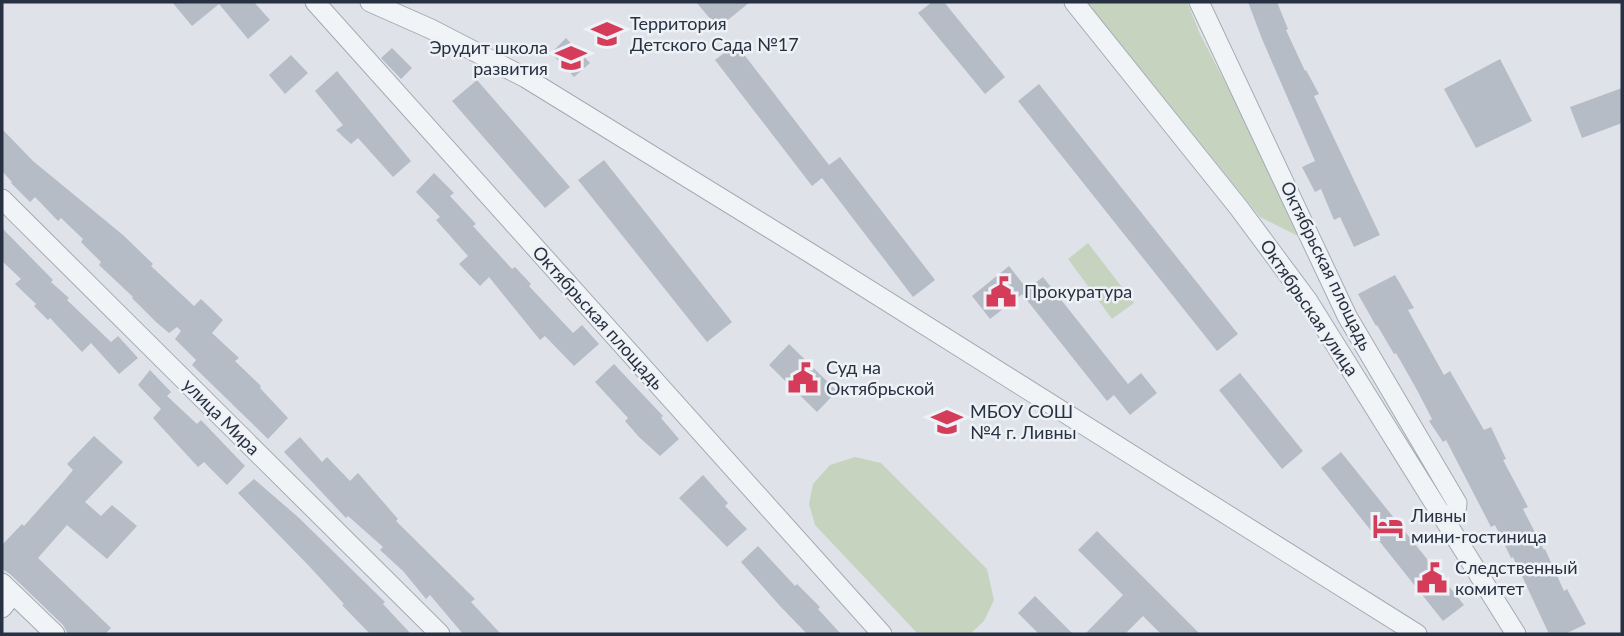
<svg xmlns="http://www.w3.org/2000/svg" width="1624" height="636" font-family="Lato,sans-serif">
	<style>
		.green { fill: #c5d3bf }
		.building { fill: #b5bcc6 }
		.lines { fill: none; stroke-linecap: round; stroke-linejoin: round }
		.minor-casing { stroke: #a4aab3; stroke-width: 21 }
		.minor { stroke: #f1f4f7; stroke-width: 19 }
		.labels { text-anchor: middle; stroke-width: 5; stroke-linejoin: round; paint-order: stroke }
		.poi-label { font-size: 18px; fill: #273141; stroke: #eef2f6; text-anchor: start }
		.street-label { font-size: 18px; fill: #273141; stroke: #eef2f6 }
	</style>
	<rect width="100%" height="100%" fill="#dfe3e9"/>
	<path class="green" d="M1087 2H1187L1200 34 1303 233 1302 238 1260 217Z
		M1088 243 1134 303 1112 319 1068 259Z
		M855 457 881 463 987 569 994 600 984 621 970 634H918L815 525 809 504 813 484 830 465Z"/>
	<path class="building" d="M172 2H254L270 20 248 39 219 4 192 26Z
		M696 2H750L718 28Z
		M932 2H944L1005 77 985 94 918 13Z
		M1248 2H1277L1288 29 1286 30 1305 71 1306 70 1319 94 1314 96 1380 235 1354 247 1340 217 1334 220 1321 189 1315 192 1302 167 1315 161 1262 39Z
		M566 38 590 63 574 77 551 53Z
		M736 44 829 165 840 157 935 280 913 297 822 178 812 186 715 60Z
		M392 48 412 68 401 79 381 58Z
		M291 55 308 73 285 94 269 75Z
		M1500 59 1532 121 1476 148 1444 89Z
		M337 71 411 161 393 177 358 138 351 144 336 130 343 125 315 91Z
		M477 80 570 187 545 208 452 101Z
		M1039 84 1238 334 1217 351 1018 101Z
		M1622 88V123L1582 138 1570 107Z
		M2 129 33 161 123 235 153 264 151 266 194 306 201 299 223 320 212 333 239 358 235 361 261 386 260 388 288 418 268 439 192 365 196 360 175 339 181 331 177 327 169 333 156 322 132 298 133 297 99 265 101 262 81 242 83 239 61 218 58 221 35 197 30 202 11 183 12 182 2 171Z
		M604 160 732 322 707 342 578 180Z
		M434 173 454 193 450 196 476 224 473 226 512 269 515 267 531 284 529 286 573 333 582 325 599 344 574 366 545 336 540 340 489 277 480 286 459 264 468 256 436 220 440 217 416 192Z
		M2 228 53 280 51 282 69 298 67 300 111 342 118 336 138 358 119 374 91 343 82 352 50 318 48 320 34 306 36 304 15 284 21 279 2 261Z
		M1009 266 1027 289 1043 277 1128 384 1141 373 1157 393 1130 415 1114 395 1107 401 1022 294 1025 292 990 319 972 296Z
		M1395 275 1414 308 1408 310 1444 375 1450 371 1484 430 1491 427 1506 459 1503 460 1528 507 1523 509 1544 550 1545 549 1564 591 1567 589 1586 624 1565 634H1549L1513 557 1511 558 1495 525 1491 527 1446 440 1443 442 1429 421 1432 419 1417 390 1396 353 1394 354 1377 325 1376 326 1358 294Z
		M789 344 837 391 817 412 769 365Z
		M614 364 663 416 661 418 679 439 660 456 639 437 625 421 628 418 595 382Z
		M150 370 171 392 167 396 197 424 201 420 245 466 227 485 204 462 198 467 153 418 161 409 138 385Z
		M1240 373 1303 451 1282 469 1219 390Z
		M94 436 123 462 85 502 101 516 112 505 137 526 107 559 67 525 38 558 111 628 105 634H68L63 625 10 574 2 569V545L22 524 24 526 64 481 73 470 67 464Z
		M300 437 322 462 327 457 350 481 358 473 398 519 396 521 475 599 471 602 501 634H463L430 595 426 599 403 571 380 550 383 547 348 516 346 518 284 452Z
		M1341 452 1464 605 1443 621 1321 468Z
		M703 475 728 503 725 506 747 529 727 547 679 498Z
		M254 479 298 517 385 602 383 604 411 634H370L342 605 344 604 309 566 238 493Z
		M1097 531 1200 634H1161L1143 616 1125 634H1085L1123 595 1078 550Z
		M758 546 795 586 797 584 820 607 818 609 841 634H807L780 606 741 562Z
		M1035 596 1073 634H1039L1018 613Z"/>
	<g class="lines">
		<g class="minor-casing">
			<path id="minor" d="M315 2 882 634
				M370 2 431 29 526 78 815 256 1417 634
				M1074 2 1239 208 1308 301 1516 634
				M1199 2 1347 316 1457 503 1456 512 1446 520
				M2 199 440 634
				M2 583 55 634
				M2 608 13 594"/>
		</g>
		<use href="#minor" class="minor"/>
	</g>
	<defs>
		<g id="school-bare" transform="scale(2.415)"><path d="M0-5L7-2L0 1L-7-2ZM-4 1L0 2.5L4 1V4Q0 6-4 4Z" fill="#d53c59" stroke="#eef2f6" stroke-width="2.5" paint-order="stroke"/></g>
		<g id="civic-bare" transform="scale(2.415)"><path d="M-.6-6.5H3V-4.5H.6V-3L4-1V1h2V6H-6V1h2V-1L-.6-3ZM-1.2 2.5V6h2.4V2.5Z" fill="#d53c59" stroke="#eef2f6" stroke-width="2.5" paint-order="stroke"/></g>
		<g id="hotel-bare" transform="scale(2.415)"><path d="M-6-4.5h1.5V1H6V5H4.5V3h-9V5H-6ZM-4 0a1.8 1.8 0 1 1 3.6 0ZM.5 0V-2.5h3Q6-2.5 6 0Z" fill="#d53c59" stroke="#eef2f6" stroke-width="2.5" paint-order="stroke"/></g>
	</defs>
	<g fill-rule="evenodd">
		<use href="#school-bare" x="607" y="34"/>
		<use href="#school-bare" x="571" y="58"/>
		<use href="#civic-bare" x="1001" y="292"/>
		<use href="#civic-bare" x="803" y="378"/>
		<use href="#school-bare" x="947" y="422"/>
		<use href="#hotel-bare" x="1388" y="526"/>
		<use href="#civic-bare" x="1432" y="578"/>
	</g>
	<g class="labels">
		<g class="poi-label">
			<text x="630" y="30">Территория<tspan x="630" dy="21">Детского Сада №17</tspan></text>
			<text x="548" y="54" text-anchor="end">Эрудит школа<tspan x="548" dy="21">развития</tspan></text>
			<text x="1024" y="298">Прокуратура</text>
			<text x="826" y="374">Суд на<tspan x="826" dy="21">Октябрьской</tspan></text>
			<text x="970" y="418">МБОУ СОШ<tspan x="970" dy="21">№4 г. Ливны</tspan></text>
			<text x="1411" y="522">Ливны<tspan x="1411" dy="21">мини-гостиница</tspan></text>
			<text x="1455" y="574">Следственный<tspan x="1455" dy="21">комитет</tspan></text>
		</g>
		<g class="street-label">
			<text transform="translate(1326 266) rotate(64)" y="6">Октябрьская площадь</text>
			<text transform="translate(1309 308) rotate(56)" y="6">Октябрьская улица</text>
			<text transform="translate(598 318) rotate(48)" y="6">Октябрьская площадь</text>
			<text transform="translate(221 417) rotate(45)" y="6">улица Мира</text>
		</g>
	</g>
	<rect width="1624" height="636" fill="none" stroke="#273141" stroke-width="7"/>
</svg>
